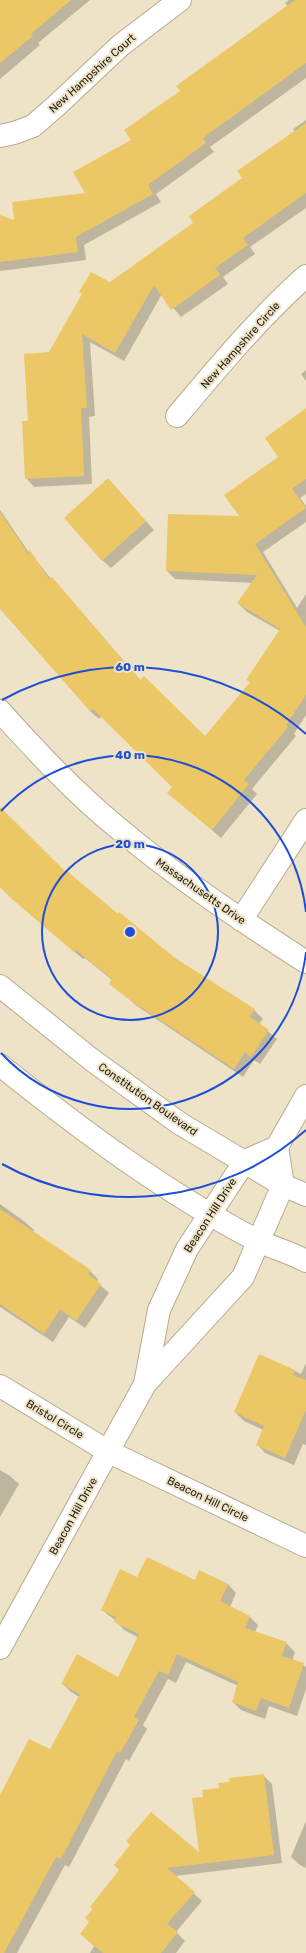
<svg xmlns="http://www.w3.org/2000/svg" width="306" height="1953" font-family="Rubik,sans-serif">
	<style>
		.shadow { fill: #0003 }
		.building { fill: #ecc765 }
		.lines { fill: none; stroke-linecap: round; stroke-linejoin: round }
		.minor-casing { stroke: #b6ab8f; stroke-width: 24 }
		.major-casing { stroke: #b6ab8f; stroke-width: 24 }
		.minor { stroke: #fff; stroke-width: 22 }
		.major { stroke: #fff; stroke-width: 22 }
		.ring { fill: none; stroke: #1d4ed8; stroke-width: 2 }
		.labels { text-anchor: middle; stroke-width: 4; stroke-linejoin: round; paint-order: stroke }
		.street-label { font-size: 11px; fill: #1c180e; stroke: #eee3c6 }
		.centre { fill: #1d4ed8; stroke: #eee3c6; stroke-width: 2 }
		.ring-label { font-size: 12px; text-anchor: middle; font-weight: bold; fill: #1d4ed8; stroke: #eee3c6; stroke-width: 4; stroke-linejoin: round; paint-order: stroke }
	</style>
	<rect width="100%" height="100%" fill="#eee3c6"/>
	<path class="shadow" d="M0 0H90L38 43 40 45 0 79Z
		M289 0H306V78L210 147 214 152 156 194 161 202 84 245 86 260 0 271V216L16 222 87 194 132 140 181 92 288 7 285 3Z
		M306 120V208L250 247 255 254 223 277 228 284 181 317 162 294 124 361 90 342 95 416 89 417 92 484 34 487 26 478 29 422 49 353 110 284 195 223 295 132 293 129Z
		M306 370V381L301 374Z
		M306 410V494L300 498 306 506V522L263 552 297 608 306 594V715L294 734 296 736 252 789 257 794 221 838 169 793 174 787 102 716 99 719 90 711 0 607V510L30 554V552L51 579 60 587 141 681 205 738 251 683 248 680 280 631 247 612 238 603 253 583 175 579 167 571 241 517 279 457Z
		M116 488 154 530 111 568 102 560Z
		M0 808 66 874 174 958 254 1010 263 1019 259 1024 277 1039 260 1064 254 1060 243 1077 137 1006 110 983 112 980 85 958 83 959 22 907 0 886Z
		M0 1204 25 1222 34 1230 33 1232 90 1271 98 1279 97 1282 109 1293 85 1328 69 1317 53 1342 0 1307Z
		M260 1355 301 1374 306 1363V1445L303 1444 294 1465 265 1453 257 1444 263 1430 244 1421 235 1412Z
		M0 1470 10 1476 19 1484 0 1517Z
		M200 1571 228 1584 236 1593 230 1607 250 1617 258 1625 255 1632 286 1643 295 1652 289 1670 303 1665 306 1667V1689L297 1716 269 1706 265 1719 241 1710 233 1702 238 1686 186 1662 176 1683 168 1679 143 1725 147 1729 129 1761 126 1759 69 1867 65 1865 17 1953H0V1797L50 1751 79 1697 71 1692 62 1683 118 1678 139 1638 124 1630 116 1621 102 1610 137 1579 195 1581Z
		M263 1775 272 1784 282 1863 175 1876 202 1901 176 1932 185 1941 176 1953H90L94 1946 81 1934 90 1922 94 1910 91 1907 120 1871 201 1855 204 1798 231 1782Z
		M306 1821V1868L300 1865 291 1857Z"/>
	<path class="building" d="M0 0H71L31 34 33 36 0 63Z
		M295 0H306V63L203 138 206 143 148 185 153 194 76 237 78 252 0 262V215L14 220 12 202 85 193 73 172 131 140 124 130 180 91 176 86Z
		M306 123V193L243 238 248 245 215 268 220 275 171 310 154 285 115 353 82 334 87 408H81L84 476 25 479 22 421H28L24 354 49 352 82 294 79 292 91 272 110 282 193 223 189 216 242 178 237 171Z
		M306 408V479L292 489 306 508 255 544 306 627V695L286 725 288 727 244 780 249 784 212 830 167 793 172 787 93 709 90 711 0 609V512L29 555V549L49 579 52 577 140 680 144 676 205 736 250 682 246 680 280 629 237 603 257 575 166 571 168 514 239 516 224 495 278 457 265 438Z
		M108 478 146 521 102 561 64 518Z
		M0 807 66 872 67 871 118 914 119 912 175 958 255 1009 250 1017 269 1030 251 1057 245 1052 234 1069 127 998 109 984 112 979 76 950 74 952 12 899 0 887Z
		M0 1209 91 1270 88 1274 101 1284 76 1321 60 1309 44 1334 0 1304Z
		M259 1354 295 1370 293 1375 306 1380V1410L285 1458 256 1445 264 1426 234 1412Z
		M147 1557 195 1580 199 1570 228 1584 220 1601 250 1616 245 1628 287 1642 282 1656 304 1663 289 1708 261 1698 256 1711 232 1702 238 1682 177 1654 168 1675 159 1671 134 1717 139 1720 120 1753 117 1751 61 1859 56 1857 4 1953H0V1795L29 1739 50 1749 80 1694 61 1684 77 1654 118 1677 139 1634 114 1622 116 1617 101 1610 120 1569 137 1577Z
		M264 1774 274 1855 167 1868 195 1892 167 1924 178 1932 161 1953H103L80 1934 89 1922 85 1918 93 1909 90 1907 119 1870 114 1865 130 1845 126 1841 151 1812 199 1852 192 1798 203 1797 202 1790 219 1788 218 1783 230 1782 229 1778Z"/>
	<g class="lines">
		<g class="minor-casing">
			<path id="minor" d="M0 136 14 133 33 126 56 106 121 45 180 0
				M177 416C218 367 258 319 306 276
				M0 711C37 752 75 793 118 828 177 878 241 920 306 962
				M241 920 306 820
				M145 1384 159 1310 187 1249 245 1161 277 1147
				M0 1386 109 1452 306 1546
				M0 1648 145 1384 243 1277 283 1185 277 1147 306 1096"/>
		</g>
		<g class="major-casing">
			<path id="major" d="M0 986 92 1060 179 1123 283 1185 306 1195
				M0 1065C81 1130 166 1193 258 1241 274 1248 291 1253 306 1261"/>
		</g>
		<use href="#minor" class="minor"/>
		<use href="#major" class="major"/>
	</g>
	<g class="ring">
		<circle cx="130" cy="932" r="88"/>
		<path d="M306 952A177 177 0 0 1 1 1053M1 811A177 177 0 0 1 306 912"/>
		<path d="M306 1130A265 265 0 0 1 2 1164M2 700A265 265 0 0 1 306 734"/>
	</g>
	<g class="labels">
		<g class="street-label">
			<text transform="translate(92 73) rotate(-42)" y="4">New Hampshire Court</text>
			<text transform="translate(240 345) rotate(-48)" y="4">New Hampshire Circle</text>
			<text transform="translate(201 891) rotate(35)" y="4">Massachusetts Drive</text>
			<text transform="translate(148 1099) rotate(35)" y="4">Constitution Boulevard</text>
			<text transform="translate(210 1215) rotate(-57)" y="4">Beacon Hill Drive</text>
			<text transform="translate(55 1419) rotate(31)" y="4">Bristol Circle</text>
			<text transform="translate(208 1499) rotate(26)" y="4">Beacon Hill Circle</text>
			<text transform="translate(73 1516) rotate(-61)" y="4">Beacon Hill Drive</text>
		</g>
	</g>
	<circle cx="130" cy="932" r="6" class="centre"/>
	<g class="ring-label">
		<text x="130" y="671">60 m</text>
		<text x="130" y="759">40 m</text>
		<text x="130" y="848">20 m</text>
	</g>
</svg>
